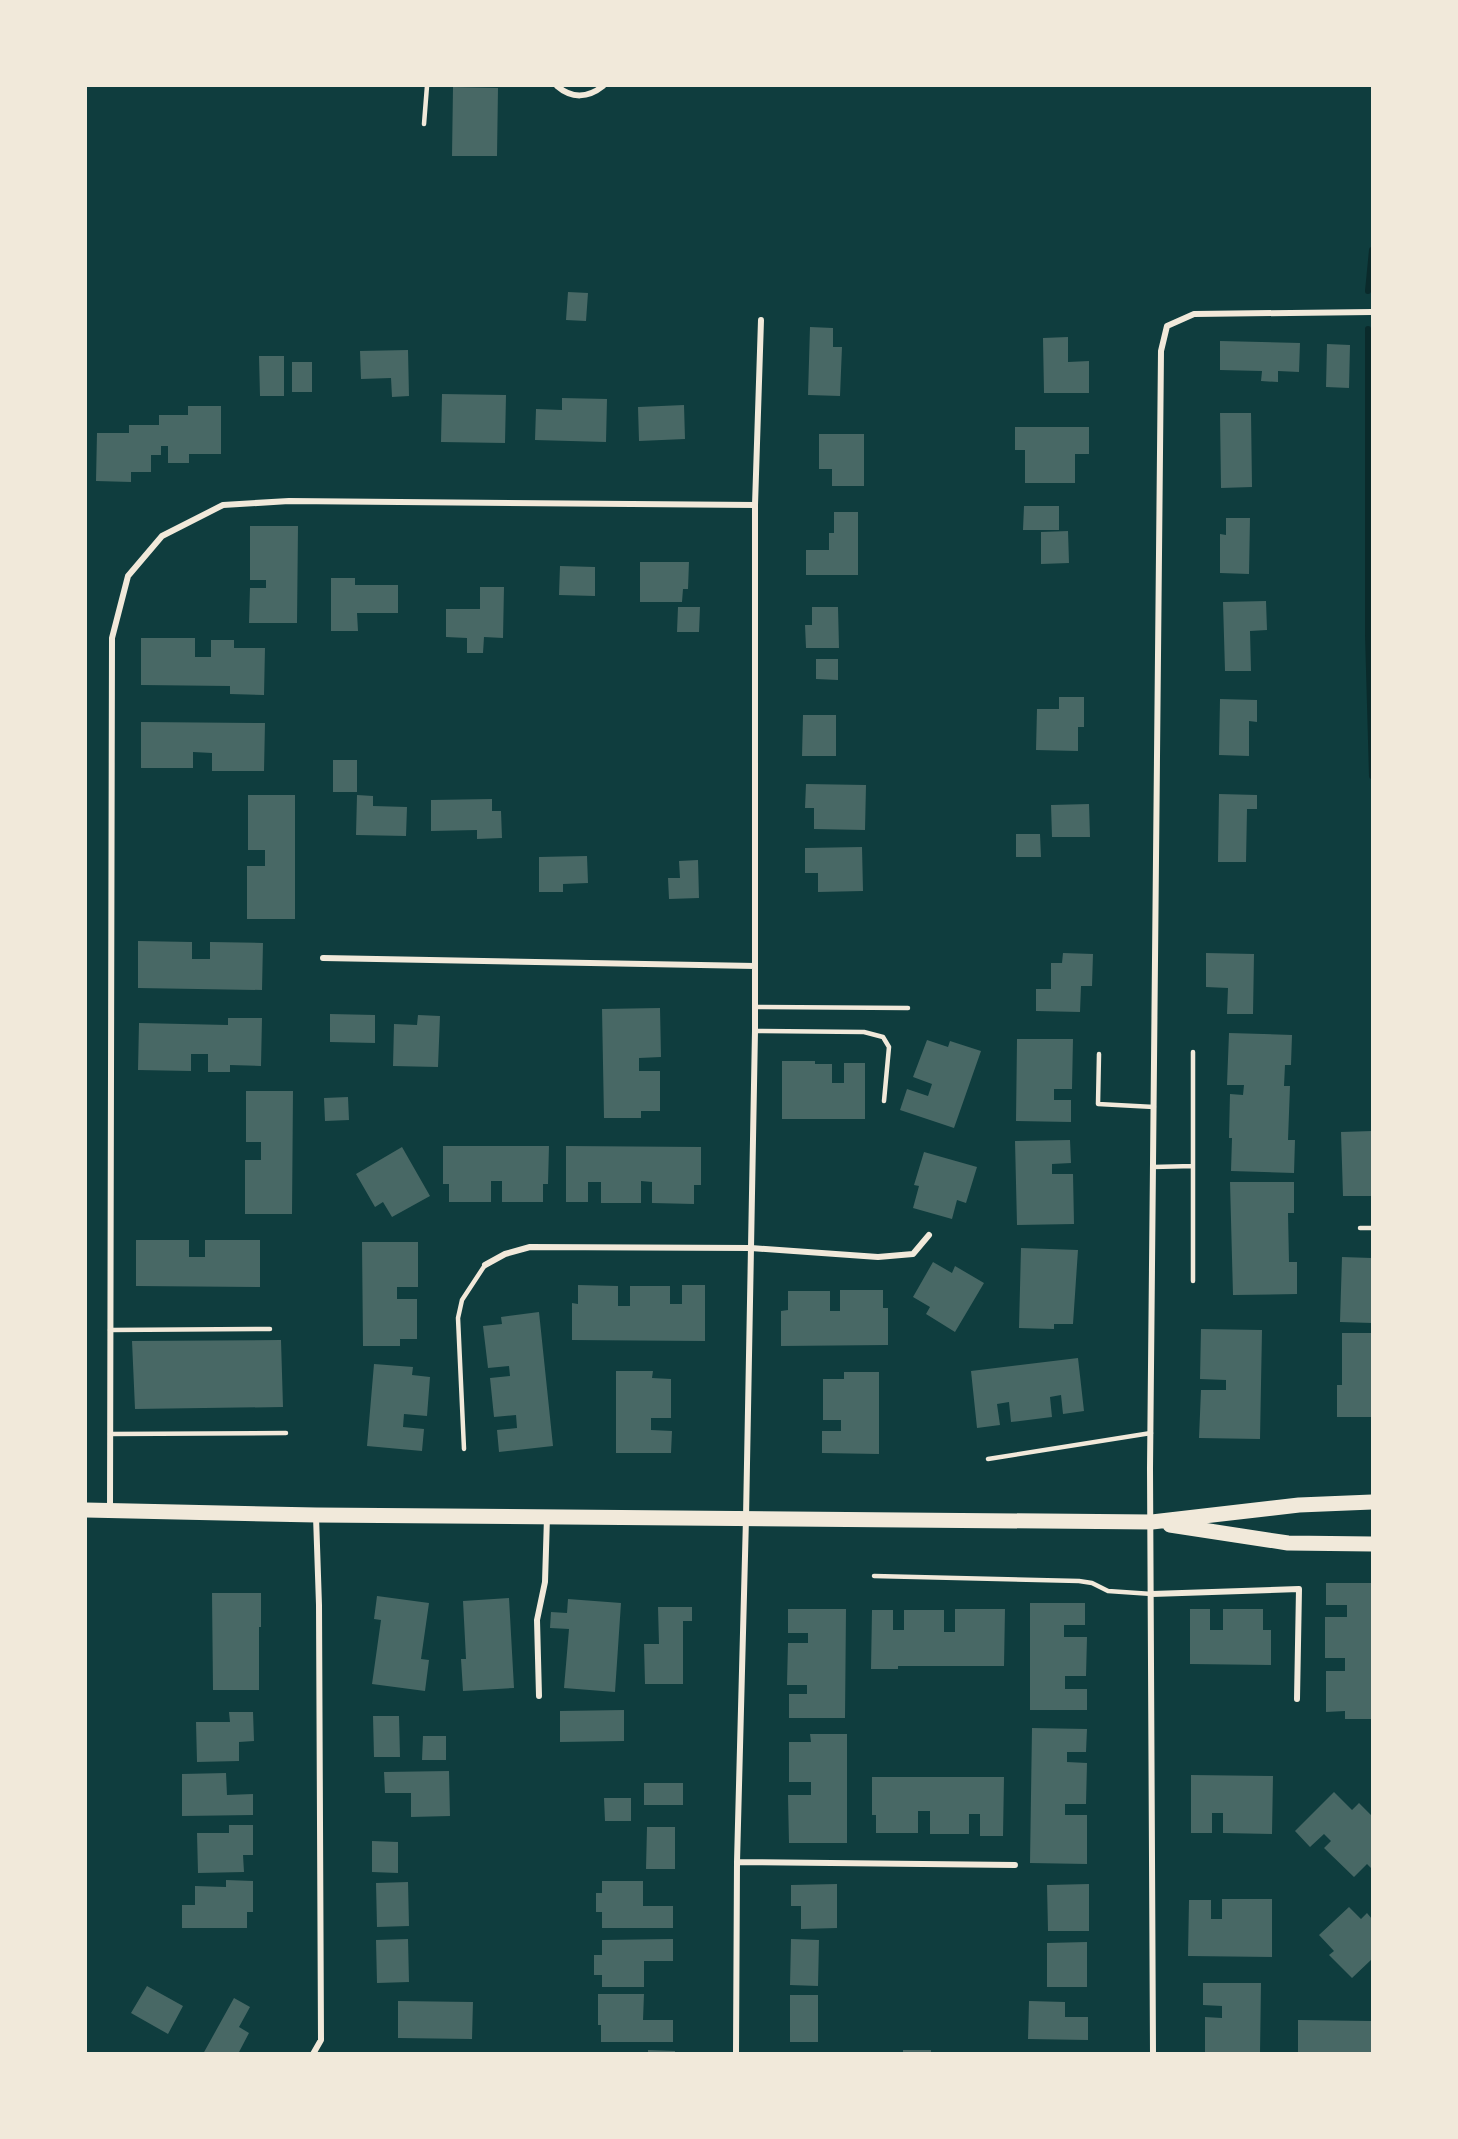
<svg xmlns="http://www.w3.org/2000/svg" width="1458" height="2139" font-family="Karla,sans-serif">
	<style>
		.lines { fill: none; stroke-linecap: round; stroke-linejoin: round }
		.stream { stroke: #0a2a2b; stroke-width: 6 }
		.building { fill: #486865 }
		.service { stroke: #f1e9da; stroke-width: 4.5 }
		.minor { stroke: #f1e9da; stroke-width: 6 }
		.primary { stroke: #f1e9da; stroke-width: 15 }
	</style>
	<rect width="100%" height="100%" fill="#0f3d3e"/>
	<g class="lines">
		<path class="stream" d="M1368 291 1372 250
			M1368 329V635L1372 776"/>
	</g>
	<path class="building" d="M453 87 498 88 497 156H452Z
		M568 292 588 293 586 321 566 320Z
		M810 327 833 328V347H842L840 396 808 395Z
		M1068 337V362L1089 361V393H1044L1043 338Z
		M1220 341 1300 343 1299 372 1278 371V382L1261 381 1262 371 1220 370Z
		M1327 344 1350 345 1349 388 1326 387Z
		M408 350 409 396 392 397 391 378 361 379 360 351Z
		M259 356H284V396H260Z
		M292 362H312V392H292Z
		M442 394 506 395 505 443 441 442Z
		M562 398 607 399 606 442 535 440 536 409 562 410Z
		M684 405 685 439 639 441 638 407Z
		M188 406H221V454H189V463H168V446H161V455H151V472H131V482L96 481 97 433H129V425H159V415H188Z
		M1220 413H1251L1252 487 1221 488Z
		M1015 427H1089V454H1075V483H1025V450H1015Z
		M819 434H864V486H832V469H819Z
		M1024 506H1059V530H1023Z
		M834 512H858V575H806V550H829V533H834Z
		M1226 518H1250L1249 574 1220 573V534L1226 535Z
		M250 526H298L297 623H249L250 588H266V580H250Z
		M1068 531 1069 563 1041 564V532Z
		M640 562H689L688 589H683L682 602H640Z
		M560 566 595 567V596L559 595Z
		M331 578H355V585H398V613H357L358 631H331Z
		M480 587H504L503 638 484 637 483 653H467V638L446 637V609H480Z
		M1266 601 1267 630 1250 631 1251 671H1225L1223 602Z
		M678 607H700L699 632H677Z
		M812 607H838L839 648H806L805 625H812Z
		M141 638H195V657H211V640H234V648H265L264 695 230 694V686L141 685Z
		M816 659H838V680L816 679Z
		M1059 697H1084V727H1078V751L1036 750 1037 709H1059Z
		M1220 699 1257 700V722L1249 721V756L1219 755Z
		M803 715H836V756H802Z
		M141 722 265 723 264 771H212V753L193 752V768H141Z
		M333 760H357V792H333Z
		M806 784 866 785 865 830 814 829V808H805Z
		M1219 794 1257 795V809H1247L1246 862H1218Z
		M248 795H295V919H247V866H265V850H248Z
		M357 795 373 796V806L407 807 406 836 356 835Z
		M492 799V811H501L502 838 477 839V830L431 831V800Z
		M1089 804 1090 837H1052L1051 805Z
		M1016 834H1040L1041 857H1016Z
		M862 847 863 891 818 892V873H805V848Z
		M587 856 588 883 563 884V892H539V857Z
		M698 860 699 898 669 899 668 878H680L679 861Z
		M138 941 192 942V959H210V942L263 943 262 990 138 988Z
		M1063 953 1093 954 1092 986H1081L1080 1012 1036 1011V989H1051V963H1062Z
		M1206 953 1254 954 1253 1014H1227L1228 988 1206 987Z
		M660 1008 661 1057 639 1058V1071H660V1111H641V1118H604L602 1009Z
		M330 1014 375 1015V1043L330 1042Z
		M418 1015 440 1016 438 1067 393 1066 394 1024 417 1025Z
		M228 1018H262L261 1066 230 1065V1072H208V1054H191V1071L138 1070 139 1023 228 1025Z
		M1229 1033 1292 1035 1291 1065H1285L1284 1086H1290L1288 1140H1295L1294 1173 1231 1171 1232 1138H1229L1230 1094 1243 1095 1244 1085H1227Z
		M1017 1039H1073L1072 1089H1054V1100H1071V1122L1016 1121Z
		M927 1040 948 1047 950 1041 981 1051 954 1128 900 1110 907 1089 928 1096 932 1084 913 1077Z
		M782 1061H815V1064H832V1083H844V1063H865V1119H782Z
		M246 1091H293L292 1214H245V1160H261V1142H246Z
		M348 1097 349 1120 325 1121 324 1098Z
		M1372 1131V1196H1343L1341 1132Z
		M1070 1140 1071 1163 1052 1164V1174H1073L1074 1224 1017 1225 1015 1141Z
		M443 1146H549L548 1184H543V1202H502V1181H491V1202H449V1184H443Z
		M566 1146 701 1147V1185H694V1204L652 1203V1182L641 1181V1203H601V1182H588V1202H566Z
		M402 1147 430 1196 392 1217 383 1202 375 1207 356 1174Z
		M924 1152 977 1167 966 1203 957 1200 952 1219 913 1208 919 1186 914 1185Z
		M1230 1182H1294V1213H1288L1289 1262H1297V1294L1233 1295Z
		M136 1240H189V1257H205V1240H260V1287L136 1286Z
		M362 1242H418V1287H397V1299H417V1339H400V1346H363Z
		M1021 1248 1078 1250 1073 1324H1054V1329L1019 1328Z
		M1342 1257 1372 1258V1323L1340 1322Z
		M933 1262 952 1273 955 1266 984 1283 955 1332 926 1314 930 1307 913 1297Z
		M578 1285 618 1286V1306H630V1286H670V1304H682V1285H705V1341L572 1340V1303L578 1304Z
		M840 1290H883V1308H888V1345L781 1346V1311L788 1310V1291H830V1311H840Z
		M539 1312 553 1446 499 1452 497 1430 517 1428 516 1415 494 1417 490 1378 510 1376 509 1366 488 1368 483 1326 502 1324 501 1317Z
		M1201 1329 1262 1330 1260 1439 1199 1438 1201 1390H1226V1380L1200 1379Z
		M1342 1333H1372V1417H1337V1385H1342Z
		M281 1340 283 1407 135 1409 132 1341Z
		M1078 1358 1084 1411 1063 1414 1061 1395 1050 1397 1052 1417 1011 1422 1009 1402 997 1404 1000 1425 977 1428 971 1371Z
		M374 1364 413 1367 412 1375 430 1377 427 1416 404 1414 403 1427 424 1429 422 1451 367 1446Z
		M616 1371H653L652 1378 671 1379V1418H651V1430L672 1431 671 1453H616Z
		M844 1372H879V1454L822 1453V1431H841V1420H823V1379H844Z
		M1326 1583H1372V1719H1345V1711L1326 1712V1671H1345V1658H1325V1617H1347V1605H1326Z
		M212 1593H261V1627H259V1690H213Z
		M377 1596 429 1603 421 1659 429 1660 425 1691 372 1684 381 1620 374 1619Z
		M509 1598 514 1688 463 1691 461 1659H466L463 1601Z
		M568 1599 621 1603 615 1692 564 1688 569 1629 550 1628 551 1612 567 1613Z
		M1030 1603H1085V1625H1064V1637H1087L1086 1676H1065V1689H1087V1710H1030Z
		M658 1607H692V1621H683V1684H645L644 1644H659Z
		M788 1609H846L845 1718H789V1694H807V1685H787L788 1643H808V1633H788Z
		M955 1609H1005L1004 1666H898V1669H871L872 1610H893V1630H904V1610H944V1632H955Z
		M1190 1609H1210V1630H1223V1609H1263V1630H1271V1665L1190 1664Z
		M624 1710V1741L560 1742V1711Z
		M229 1712H253L254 1741 239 1742V1761L197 1762 196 1722H230Z
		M373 1716H399L400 1757H374Z
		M1032 1728 1087 1729 1086 1752H1067V1762L1087 1763 1086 1804H1065V1815H1087V1864L1030 1863Z
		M810 1734H847V1843H789L788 1795H811V1782H789V1742H811Z
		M423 1736H446V1760H422Z
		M449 1771 450 1816 411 1817V1793H385L384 1772Z
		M226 1773 227 1795 253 1794V1815L182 1816V1774Z
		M1191 1775 1273 1776 1272 1834 1223 1833V1813H1212V1833H1191Z
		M872 1777H1004L1003 1836H980V1814H969V1834H930V1811H918V1833H876V1815H872Z
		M644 1783H683V1805H644Z
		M1334 1792 1352 1810 1359 1803 1372 1816V1869L1367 1864 1354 1877 1324 1848 1331 1841 1324 1834 1310 1847 1295 1831Z
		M604 1798H631V1821H605Z
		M229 1825H253V1855H243L244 1872 198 1873 197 1833H229Z
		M647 1827H675V1869H646Z
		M372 1841 398 1842V1873L372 1872Z
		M226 1880 253 1881V1912H247V1928H182V1905H195V1886L226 1887Z
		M602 1881H643V1906H673V1928H602V1912H596V1893H602Z
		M408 1882 409 1926 377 1927 376 1883Z
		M837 1884V1928L801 1929V1906H791V1885Z
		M1089 1884V1931H1048L1047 1885Z
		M1222 1899H1272V1957L1188 1956 1189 1900H1211V1919H1222Z
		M1349 1907 1361 1919 1367 1913 1372 1919V1959L1352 1978 1329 1955 1334 1951 1319 1935Z
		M408 1939 409 1982 377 1983 376 1940Z
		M673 1939V1961H644V1987H602V1975H594V1955H602V1940Z
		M791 1939 819 1940 818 1986 790 1985Z
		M1087 1942V1987H1047V1943Z
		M1203 1983H1261L1260 2054H1205V2017L1222 2018V2006L1203 2005Z
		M147 1986 183 2006 168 2034 131 2013Z
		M598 1994H644L643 2020H673V2042H601V2025H598Z
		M790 1995H818V2042H790Z
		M234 1998 250 2007 239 2027 249 2033 238 2054H203Z
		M398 2001 473 2002 472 2039 398 2038Z
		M1029 2001 1065 2002V2017H1088V2040L1028 2039Z
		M1298 2020 1372 2021V2054H1298Z
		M648 2050 675 2051V2054H648Z
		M903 2050H931V2054H903Z"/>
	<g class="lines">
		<path class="service" d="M424 124 427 86
			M755 1007 908 1008
			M755 1031 864 1032 883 1037 889 1047 884 1101
			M1099 1054 1098 1104 1154 1107
			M1193 1166V1281
			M1153 1167 1193 1166V1052
			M1360 1228H1372
			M110 1330 270 1329
			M110 1434 286 1433
			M464 1449 458 1318 462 1300 485 1265
			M988 1459 1151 1433
			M874 1576 1079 1581 1092 1583 1108 1591 1152 1594"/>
		<path class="minor" d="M557 86C572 99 588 98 603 86
			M323 958 755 966
			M485 1265 505 1254 530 1247 751 1248 878 1257 913 1254 929 1235
			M110 1510 112 638 128 576 162 536 223 505 289 501 755 505
			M1152 1594 1299 1589 1297 1699
			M539 1696 537 1620 545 1582 547 1517
			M737 1862 1015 1865
			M313 2054 321 2040 319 1605 316 1516
			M736 2054 737 1862 746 1518 755 1031V505L761 320
			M1153 2054 1150 1469 1161 351 1167 326 1194 314 1372 312"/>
		<path class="primary" d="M86 1510 316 1515 1152 1522 1299 1505 1372 1502
			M1170 1525 1288 1543 1372 1544"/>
	</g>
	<rect width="1458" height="2139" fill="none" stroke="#f1e9da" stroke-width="174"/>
</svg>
